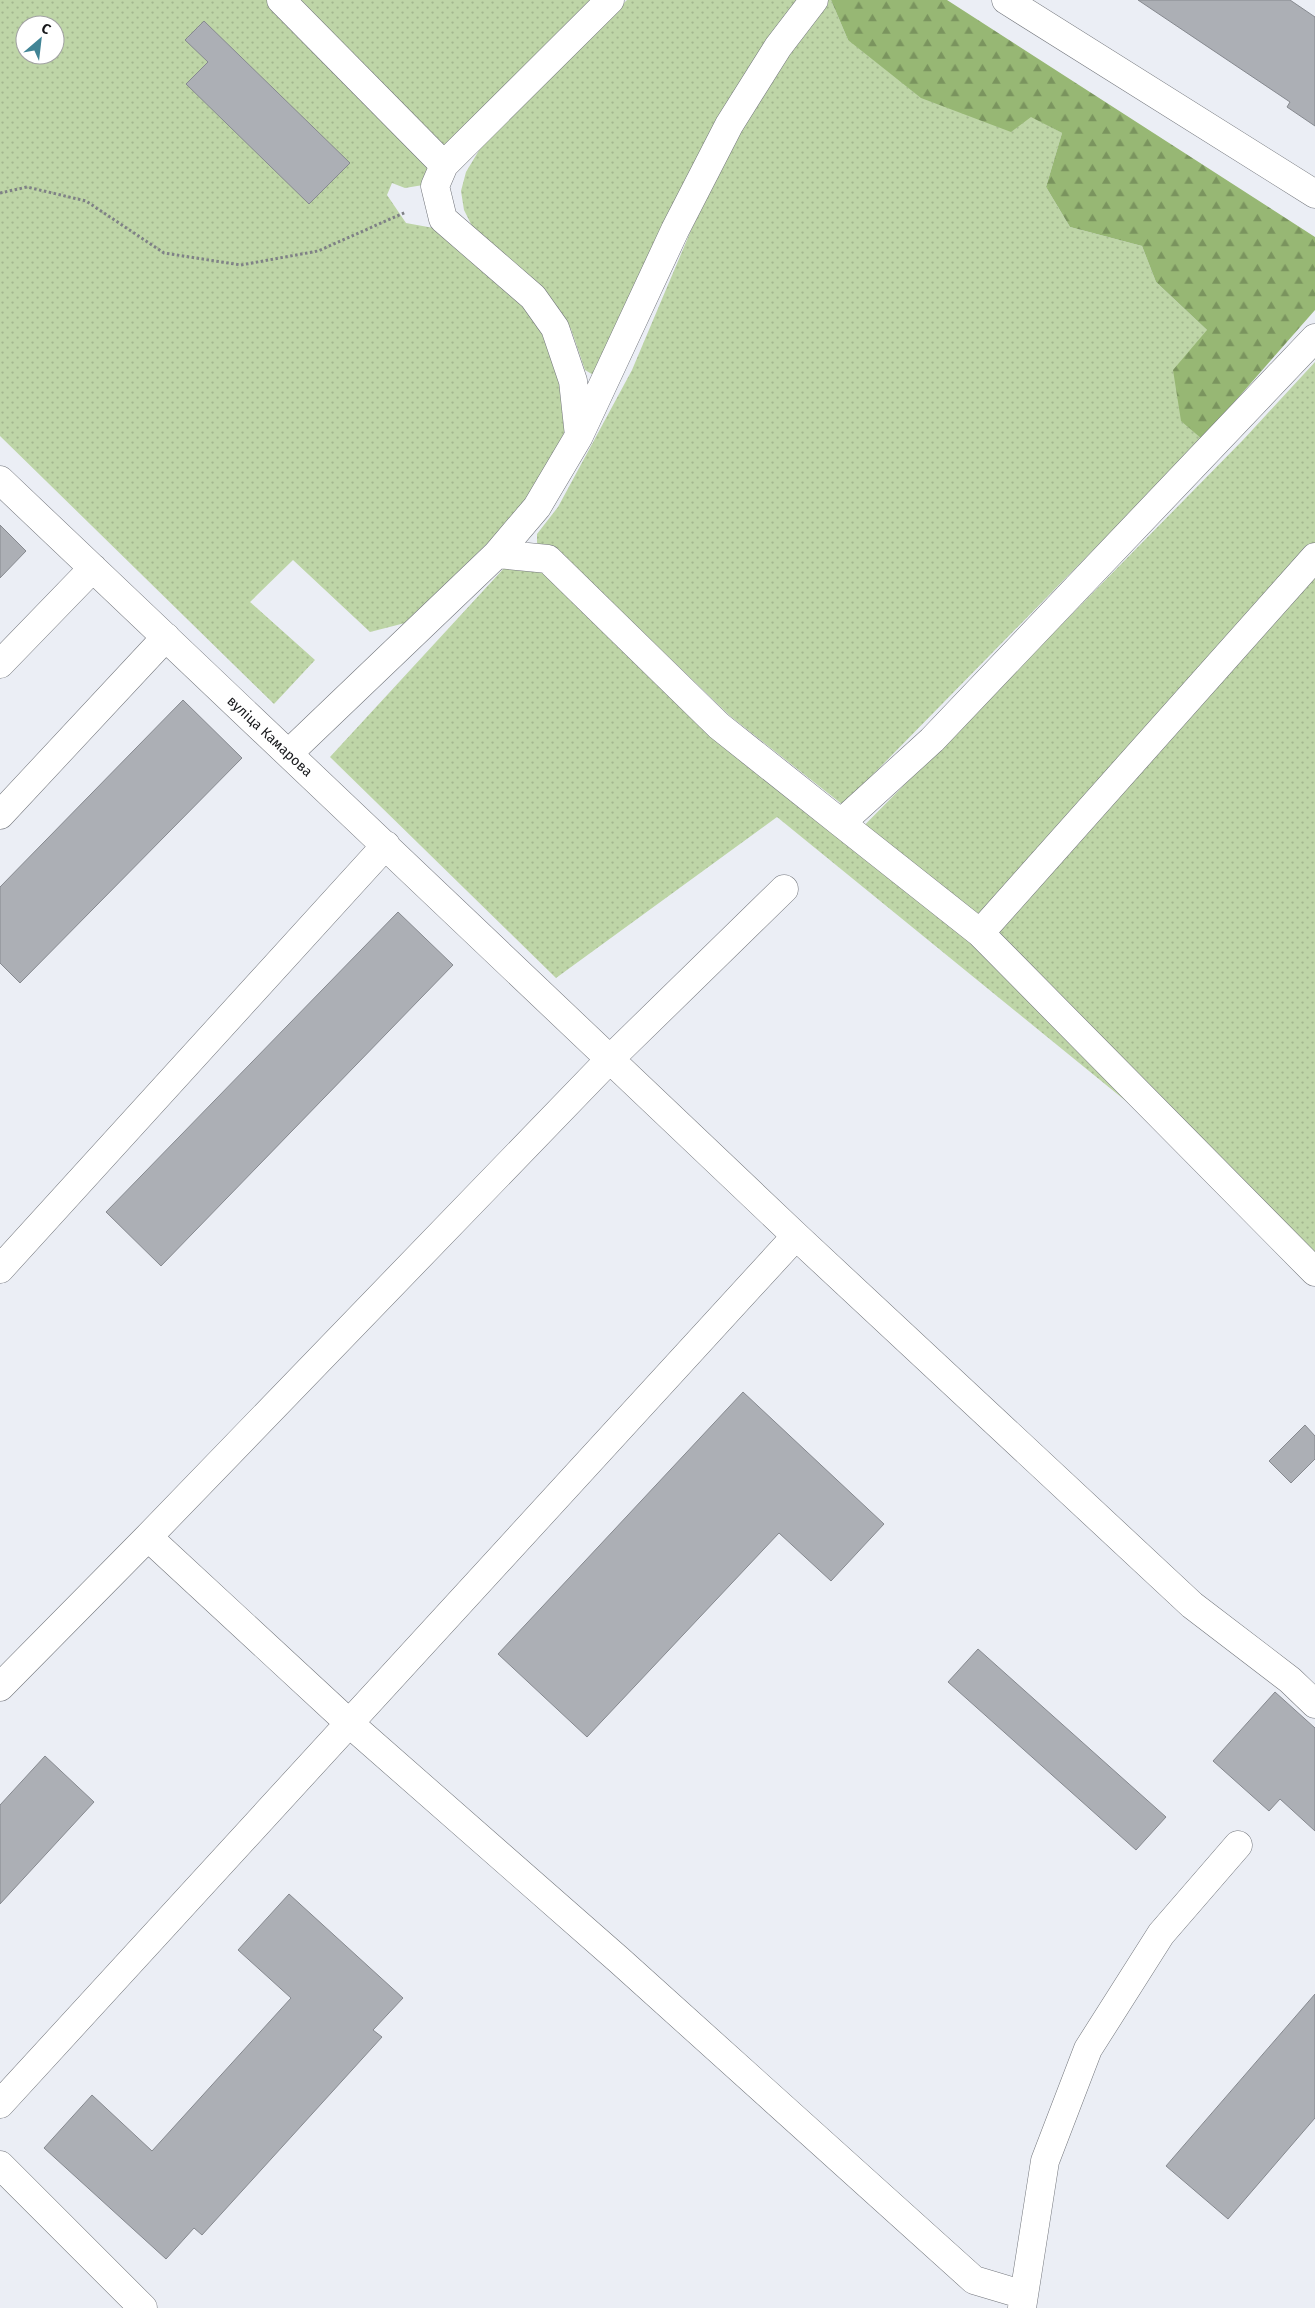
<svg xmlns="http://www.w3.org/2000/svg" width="1315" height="2308" font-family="'Fira Sans',sans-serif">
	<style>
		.grass { fill: url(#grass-dots); fill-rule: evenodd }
		.forest { fill: url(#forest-firs) }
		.building { fill: #acafb5; stroke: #86898f }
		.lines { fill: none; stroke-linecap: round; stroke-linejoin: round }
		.minor-casing { stroke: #72757b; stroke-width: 29 }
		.path { stroke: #7f8186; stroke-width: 3; stroke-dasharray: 2.5 2.5; stroke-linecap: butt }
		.minor { stroke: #fff; stroke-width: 28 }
		.labels { text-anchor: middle; stroke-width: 4.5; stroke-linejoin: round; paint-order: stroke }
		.street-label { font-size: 14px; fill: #16171a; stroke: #fff }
	</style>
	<defs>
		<pattern id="grass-dots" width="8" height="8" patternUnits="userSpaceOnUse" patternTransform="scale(1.25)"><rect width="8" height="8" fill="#bed5a7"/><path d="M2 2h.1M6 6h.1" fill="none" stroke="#a3b68f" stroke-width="1.8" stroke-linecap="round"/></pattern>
		<pattern id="forest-firs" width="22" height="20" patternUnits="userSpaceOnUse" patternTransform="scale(1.25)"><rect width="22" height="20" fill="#97b774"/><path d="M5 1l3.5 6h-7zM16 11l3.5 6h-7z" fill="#7a945e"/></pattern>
	</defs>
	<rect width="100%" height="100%" fill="#ebeef5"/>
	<path class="grass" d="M0 0H595L429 184 405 188 392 183 387 195 406 223 439 229 526 306 546 335 565 385 566 429 529 503 405 623 370 632 293 560 250 602 315 660 274 704 0 436ZM25 25H55V55H25Z
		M627 0H802L595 376 585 370 571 329 542 292 473 228 464 210 461 191 466 172 484 142Z
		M826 0H831L848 40 1031 116 1062 133 1046 187 1070 227 1142 246 1156 282 1207 330 1202 439 843 805 730 716 567 559 537 543V534L558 507 632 370 692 228 741 129 789 50Z
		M1315 362V1255L777 817 556 978 330 757 506 566 538 565 848 842 1243 440Z"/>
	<path class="forest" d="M831 0H947L1315 237V310L1202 439 1181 421 1173 370 1207 330 1156 282 1142 246 1070 227 1046 187 1062 133 1031 117 1011 132 921 98 848 40Z"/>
	<path class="building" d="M1138 0H1290L1315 17V126L1287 107 1290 102Z
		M204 21 350 163 309 204 186 84 208 62 185 40Z
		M0 525 26 551 0 578Z
		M183 700 242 758 20 983 0 963V887Z
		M398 912 453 965 161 1266 106 1212Z
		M743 1392 884 1524 831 1581 779 1533 587 1737 498 1654Z
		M1305 1425 1315 1436V1459L1291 1483 1269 1461Z
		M978 1649 1166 1817 1136 1850 948 1682Z
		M1275 1692 1315 1728V1831L1280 1799 1269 1811 1213 1761Z
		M45 1756 94 1802 0 1904V1805Z
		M289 1894 403 1998 373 2030 382 2037 202 2235 194 2228 166 2259 44 2148 92 2095 152 2151 291 1998 238 1950Z
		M1315 1994V2118L1228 2219 1166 2166Z"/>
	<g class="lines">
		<g class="minor-casing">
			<path id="minor" d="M281 0 444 165
				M1006 0 1315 194
				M579 436 573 381 555 328 533 297 443 219 435 186 444 165 610 0
				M0 480 796 1236 1192 1605 1290 1680 1315 1704
				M497 554 548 559 719 726 841 823 932 740 1315 338
				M0 664 93 568
				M289 753 497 554 537 507 579 436 675 230 729 125 778 47 814 0
				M0 815 166 637
				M841 823 980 933 1315 1272
				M980 933 1315 557
				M0 1269 386 845
				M148 1537 349 1723 619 1960 974 2280 1024 2295
				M0 1687 148 1537 611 1058 784 889
				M0 2104 796 1236
				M0 2165 143 2308
				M1022 2308 1045 2161 1088 2049 1161 1934 1238 1845"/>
		</g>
		<path class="path" d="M0 193 27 187 86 201 164 253 241 265 318 251 406 212"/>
		<use href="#minor" class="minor"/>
	</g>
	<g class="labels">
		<g class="street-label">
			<text transform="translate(270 736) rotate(43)" y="5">вуліца Камарова</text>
		</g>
	</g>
	<g transform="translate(40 40) rotate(28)"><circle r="24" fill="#ffffff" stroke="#a2a2a3"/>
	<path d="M0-4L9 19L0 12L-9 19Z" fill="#418495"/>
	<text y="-8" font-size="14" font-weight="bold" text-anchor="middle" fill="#16171a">С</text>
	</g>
</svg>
